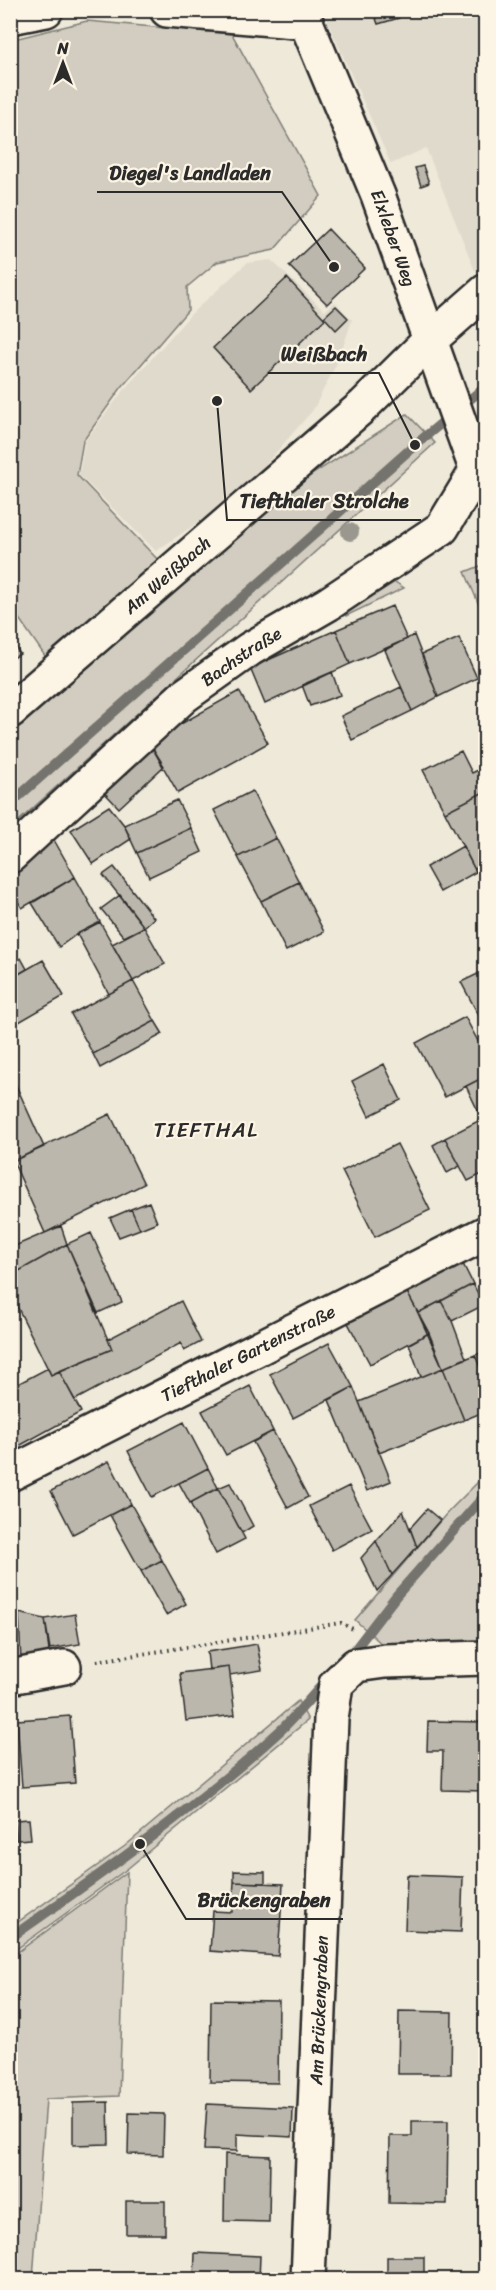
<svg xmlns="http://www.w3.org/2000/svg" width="496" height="2290" font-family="Sriracha,sans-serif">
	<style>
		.built { fill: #e0dacc }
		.green { fill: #d2cdc0; stroke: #7e7c76; stroke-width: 1.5 }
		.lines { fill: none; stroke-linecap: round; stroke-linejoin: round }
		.stream { stroke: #75736d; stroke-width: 10 }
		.building { fill: #bcb7ac; stroke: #2b2b2b; stroke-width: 1.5 }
		.minor-casing { stroke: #2b2b2b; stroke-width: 38 }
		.path { stroke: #2b2b2b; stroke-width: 4; stroke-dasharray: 1.5 4.5; stroke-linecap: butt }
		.minor { stroke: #fcf5e5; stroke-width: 33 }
		.tree { fill: #9a978e }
		.labels { text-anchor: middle; stroke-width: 4.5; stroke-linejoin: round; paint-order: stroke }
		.street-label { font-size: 18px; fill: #2b2b2b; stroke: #fcf5e5 }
		.quarter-label { font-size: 21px; letter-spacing: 1.5px; fill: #2b2b2b; stroke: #fcf5e5 }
		.leader { fill: none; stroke: #2b2b2b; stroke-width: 2 }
		.callout-dot { fill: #2b2b2b; stroke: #fcf5e5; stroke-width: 2 }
		.callout-label { font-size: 20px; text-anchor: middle; font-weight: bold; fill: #2b2b2b; stroke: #fcf5e5; stroke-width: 4.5; stroke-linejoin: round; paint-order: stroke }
	</style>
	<rect width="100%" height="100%" fill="#efe9da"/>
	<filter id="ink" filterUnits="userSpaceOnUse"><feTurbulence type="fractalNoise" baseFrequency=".0167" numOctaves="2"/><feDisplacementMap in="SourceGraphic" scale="12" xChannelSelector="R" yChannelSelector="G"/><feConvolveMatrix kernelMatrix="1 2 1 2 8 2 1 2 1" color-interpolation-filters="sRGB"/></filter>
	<g filter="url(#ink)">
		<path class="built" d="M323 11H485L486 262 475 271 426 148 391 164Z
			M271 260 325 311 335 302 352 320 339 359 313 410 251 481 225 504 156 551 79 475 85 441 123 391 191 314 247 263Z"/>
		<path class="green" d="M87 21 232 34 321 196 274 250 217 262 187 287 188 310 121 388 83 441 77 475 159 561 47 659 11 607 10 40Z
			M407 414 435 443 11 828V719L297 484Z
			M485 564V619L465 572Z
			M395 582 404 588 346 616 345 612Z
			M485 1475V1651L393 1654 355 1620 448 1512Z
			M298 1701 308 1720 127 1869 11 1953V1927L125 1846Z
			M127 1872 119 2096 46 2099 33 2279H11V1957Z"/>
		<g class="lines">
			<path class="stream" d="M10 804 415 445 486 386
				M353 1652 396 1596 486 1494
				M10 1938C103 1873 198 1806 282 1729 296 1715 309 1700 322 1685"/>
		</g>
		<path class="building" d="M373 10H396L399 18 378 24Z
			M423 166 429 183 421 186 415 168Z
			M328 229 365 268 327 304 289 266Z
			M287 278 325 319 251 389 213 348Z
			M336 306 348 318 336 330 324 317Z
			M392 606 407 639 350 664 336 630Z
			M336 630 350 664 265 704 250 668Z
			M414 635 438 697 412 711 385 650Z
			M10 638 20 654 10 660Z
			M459 638 477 678 438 697 422 654Z
			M332 672 340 695 310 706 302 685Z
			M401 687 412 711 352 740 341 716Z
			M239 691 268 743 178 793 149 742Z
			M149 742 164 766 119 808 100 788Z
			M461 751 472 773 486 766V791L445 812 423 770Z
			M252 791 276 838 238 857 214 810Z
			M486 791V867L476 872 445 812Z
			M177 800 191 828 137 853 124 825Z
			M109 806 124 825 131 839 93 864 71 830Z
			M191 828 202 852 149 877 137 853Z
			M276 838 299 882 261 901 238 857Z
			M54 840 75 877 22 908 10 889V865Z
			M463 846 476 872 440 892 426 867Z
			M114 867 154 918 144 927 103 875Z
			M75 877 100 922 77 934 59 947 32 903Z
			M299 882 324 932 286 951 261 901Z
			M120 895 144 927 124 937 101 909Z
			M100 922 133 981 109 994 77 934Z
			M144 927 165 964 133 981 112 944Z
			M21 958 27 969 10 979V964Z
			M43 960 64 996 12 1026 10 1023V979Z
			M486 970V1029L461 982Z
			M133 981 155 1021 93 1054 71 1014Z
			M465 1017 486 1056V1076L445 1097 416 1043Z
			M155 1021 163 1034 100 1068 93 1054Z
			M384 1064 401 1100 369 1116 352 1081Z
			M486 1076V1117L482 1119 466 1086Z
			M15 1083 44 1147 13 1161 10 1156V1085Z
			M110 1114 144 1184 45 1233 13 1161Z
			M486 1117V1172L468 1181 445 1138Z
			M445 1138 460 1166 447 1173 433 1145Z
			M397 1144 430 1210 375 1237 342 1171Z
			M149 1202 157 1222 140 1229 131 1209Z
			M131 1209 140 1229 119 1237 110 1218Z
			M61 1226 67 1244 10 1276V1248Z
			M91 1233 122 1302 98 1313 67 1244Z
			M67 1244 112 1349 51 1375 10 1292V1276Z
			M463 1264 473 1284 418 1313 407 1292Z
			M473 1284 484 1305 452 1321 441 1301Z
			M407 1292 429 1333 370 1364 348 1323Z
			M181 1301 201 1342 184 1351 181 1343 75 1400 59 1371 112 1349 108 1339Z
			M441 1301 452 1321 466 1358 443 1368 418 1313Z
			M429 1333 443 1368 421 1377 409 1344Z
			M329 1343 353 1387 293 1418 270 1374Z
			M486 1351V1382L475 1355Z
			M475 1355 486 1382V1411L464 1420 443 1368Z
			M48 1368 51 1375 59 1371 81 1412 10 1451V1388Z
			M443 1368 464 1420 379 1453 359 1402Z
			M250 1386 273 1431 226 1455 202 1411Z
			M353 1387 391 1481 367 1491 329 1400Z
			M184 1422 208 1468 152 1497 128 1451Z
			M273 1431 308 1497 288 1508 253 1442Z
			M109 1461 131 1504 73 1534 51 1491Z
			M208 1468 218 1488 190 1503 179 1483Z
			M230 1483 253 1526 242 1533 218 1488Z
			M349 1486 372 1529 332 1550 309 1506Z
			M218 1488 245 1539 216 1554 190 1503Z
			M131 1504 162 1560 141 1571 110 1515Z
			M427 1509 440 1520 417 1547 410 1528Z
			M403 1511 417 1547 392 1575 376 1541Z
			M376 1541 392 1575 377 1591 361 1558Z
			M162 1560 186 1604 166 1615 141 1571Z
			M19 1613 45 1619 50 1659 21 1664Z
			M75 1614 80 1644 50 1649 45 1619Z
			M257 1644 262 1670 230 1675 229 1667 209 1670 207 1652Z
			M229 1667 235 1715 186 1721 180 1673Z
			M70 1716 75 1783 22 1787 17 1720Z
			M428 1721 486 1722V1791L442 1790 443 1751H427Z
			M10 1777 15 1820 10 1821Z
			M29 1819 31 1839 17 1840 15 1820Z
			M15 1820 17 1840H10V1821Z
			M234 1871 265 1872V1883L234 1882Z
			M407 1875 463 1877 461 1932 405 1930Z
			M234 1882 283 1884 278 1956 210 1951 213 1911 232 1912Z
			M211 2000 279 2001 278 2083 210 2082Z
			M399 2011 452 2012 451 2074H398Z
			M108 2102 109 2144 73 2145V2103Z
			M207 2104 293 2108 292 2137 237 2134V2151L204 2150Z
			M129 2113 164 2114 163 2155 128 2154Z
			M412 2121H448L447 2204 389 2203 390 2136H412Z
			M225 2154 270 2156 269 2222 224 2221Z
			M126 2201H165V2234H126Z
			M195 2253 260 2256 259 2280H194Z
			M387 2257H424V2280H380V2273H387Z"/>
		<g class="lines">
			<g class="minor-casing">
				<g id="minor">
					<path d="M167 10 306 22"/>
					<path id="s1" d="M301 10 378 195 483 488"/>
					<path d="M10 17 46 10"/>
					<path id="s2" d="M10 711 363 406 429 341 486 291"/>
					<path id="s3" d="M10 856 184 696 250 649 328 604 442 528 477 470 486 461"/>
					<path id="s4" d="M10 1474 486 1233"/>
					<path d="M10 1677 64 1667"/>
					<path id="s5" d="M308 2280 331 1719 336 1684 356 1665 385 1661 486 1658"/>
				</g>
			</g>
			<path class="path" d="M97 1661 341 1623 353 1629"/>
			<use href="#minor" class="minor"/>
		</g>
		<circle class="tree" cx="350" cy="532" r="9"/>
	</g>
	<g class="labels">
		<g class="street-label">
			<text dy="6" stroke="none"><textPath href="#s1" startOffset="246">Elxleber Weg</textPath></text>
			<text dy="6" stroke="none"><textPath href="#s2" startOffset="208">Am Weißbach</textPath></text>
			<text dy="6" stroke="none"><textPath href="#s3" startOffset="306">Bachstraße</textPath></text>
			<text dy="6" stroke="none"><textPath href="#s4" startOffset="267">Tiefthaler Gartenstraße</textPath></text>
			<text dy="6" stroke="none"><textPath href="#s5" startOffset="270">Am Brückengraben</textPath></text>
		</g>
		<g class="quarter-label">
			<text x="206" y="1137">TIEFTHAL</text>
		</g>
	</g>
	<path class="leader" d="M334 267L282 192H97M415 445L379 373H268M217 401L227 520H421M140 1844L186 1919H343"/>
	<g class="callout-dot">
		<circle cx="334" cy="267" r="6"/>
		<circle cx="415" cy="445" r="6"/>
		<circle cx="217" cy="401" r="6"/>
		<circle cx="140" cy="1844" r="6"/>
	</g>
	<g class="callout-label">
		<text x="190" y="180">Diegel's Landladen</text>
		<text x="324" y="361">Weißbach</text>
		<text x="324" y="508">Tiefthaler Strolche</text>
		<text x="264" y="1907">Brückengraben</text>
	</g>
	<rect width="496" height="2290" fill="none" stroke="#fcf5e5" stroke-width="36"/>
	<rect x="18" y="18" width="460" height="2254" fill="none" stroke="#2b2b2b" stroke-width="2" filter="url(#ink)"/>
	<g transform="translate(63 63)" stroke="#fcf5e5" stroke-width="4.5" paint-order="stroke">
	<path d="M0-4.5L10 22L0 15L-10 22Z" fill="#2b2b2b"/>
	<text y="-9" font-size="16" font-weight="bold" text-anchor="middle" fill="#2b2b2b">N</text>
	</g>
</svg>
